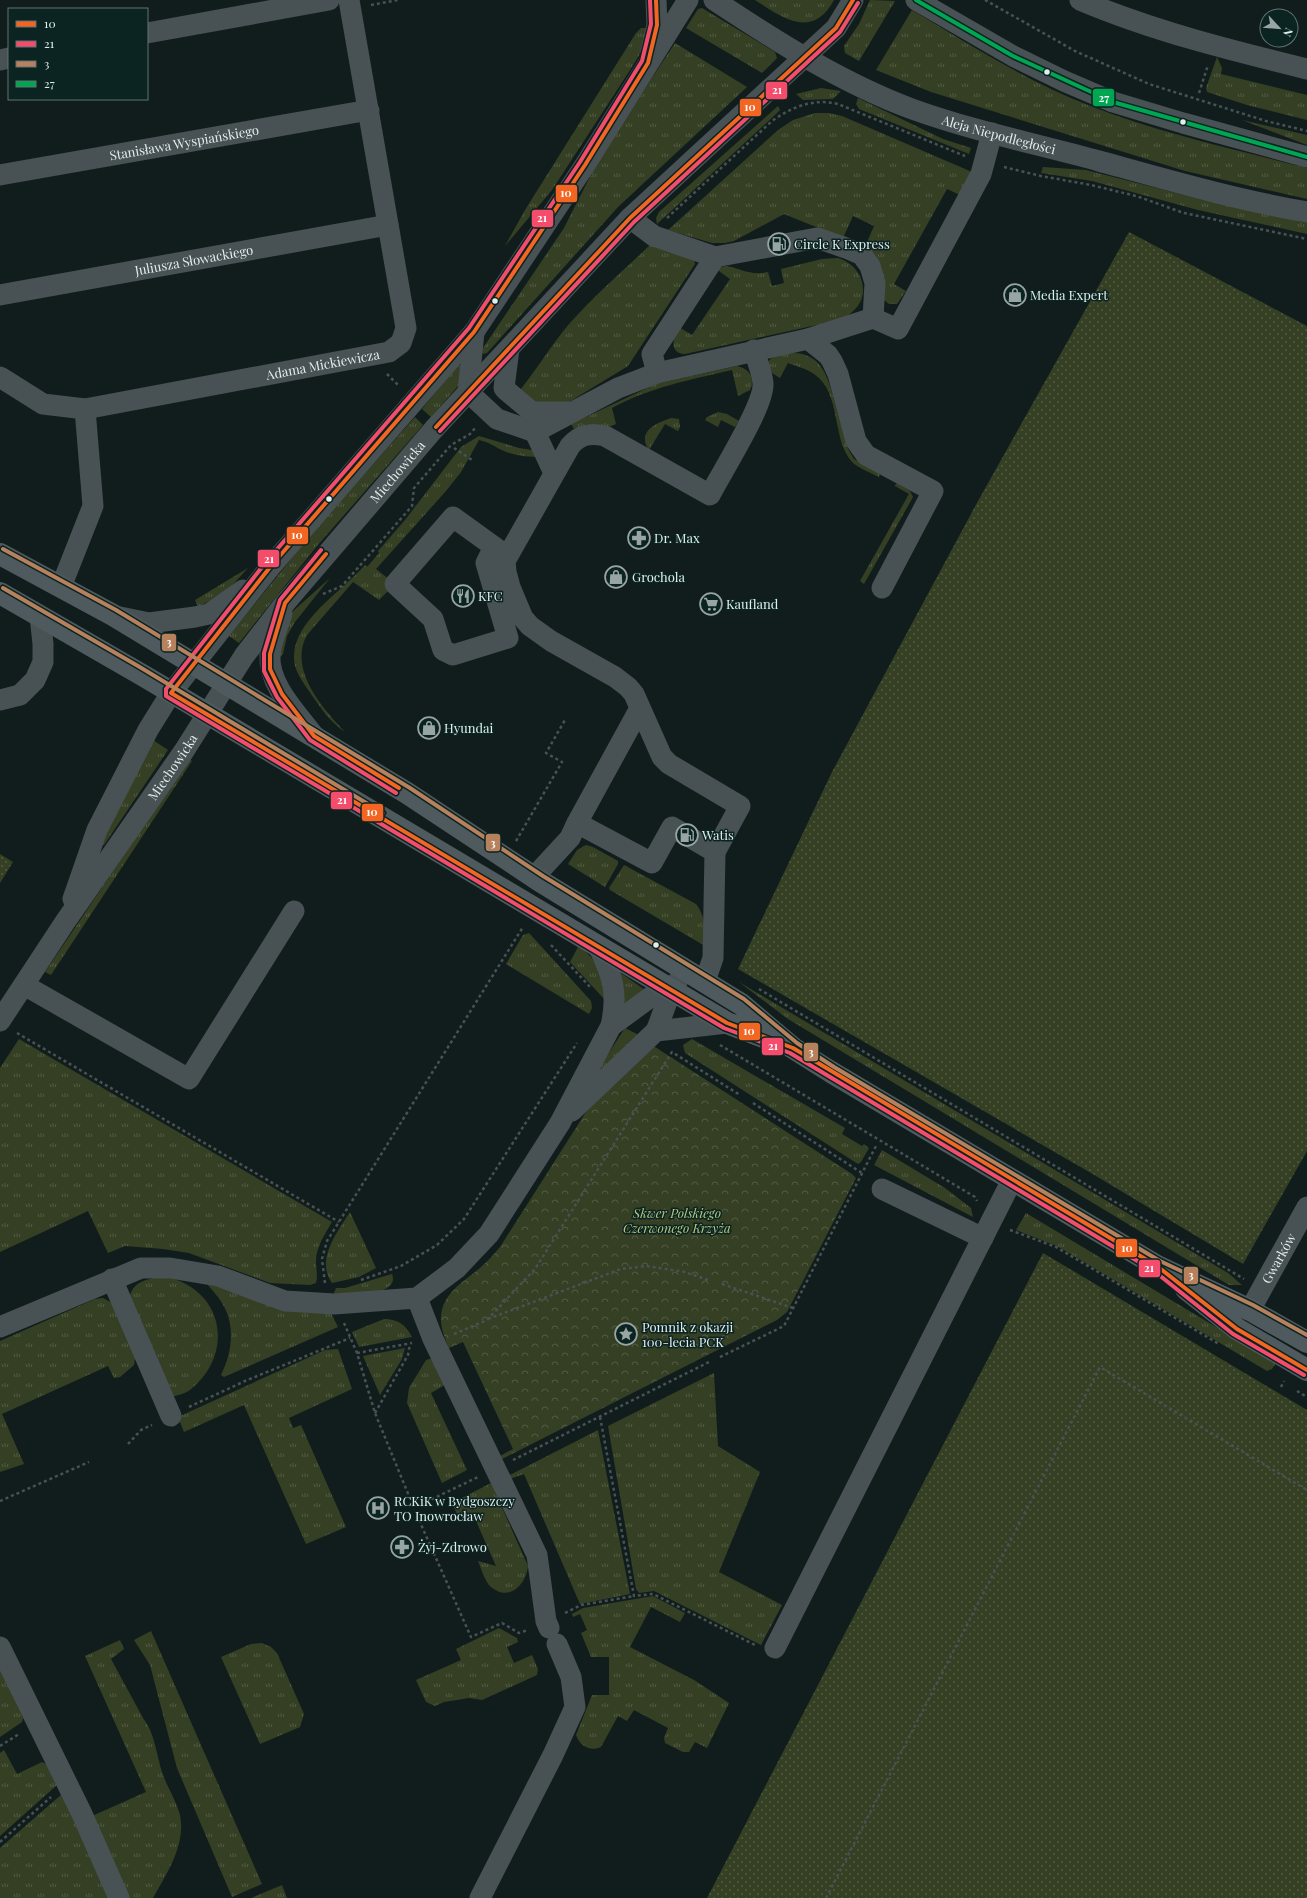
<svg xmlns="http://www.w3.org/2000/svg" width="1307" height="1898" font-family="'Playfair Display',serif">
	<style>
		.grass { fill: url(#grass-tufts) }
		.park { fill: url(#park-crowns) }
		.garden { fill: url(#garden-dots) }
		.lines { fill: none; stroke-linecap: round; stroke-linejoin: round }
		.path { stroke: #485153; stroke-width: 2.5; stroke-dasharray: 3 3; stroke-linecap: butt }
		.minor { stroke: #485154; stroke-width: 21 }
		.major { stroke: #4f5a5e; stroke-width: 22 }
		.bus-1-casing { stroke: #0b2321; stroke-width: 7 }
		.bus-2-casing { stroke: #0b2321; stroke-width: 7 }
		.bus-3-casing { stroke: #0b2321; stroke-width: 7 }
		.bus-4-casing { stroke: #0b2321; stroke-width: 7 }
		.bus-1 { stroke: #f26522; stroke-width: 4 }
		.bus-2 { stroke: #f44d6c; stroke-width: 4 }
		.bus-3 { stroke: #b6815c; stroke-width: 4 }
		.bus-4 { stroke: #00a651; stroke-width: 4 }
		.bus-dot { fill: #e0eeed; stroke: #0b2321; stroke-width: 1.5 }
		.labels { text-anchor: middle; stroke-width: 3; stroke-linejoin: round; paint-order: stroke }
		.street-label { font-size: 13px; fill: #e0eeed; stroke: #0b2321 }
		.poi-label { font-size: 13px; fill: #e0eeed; stroke: #0b2321; text-anchor: start }
		.park-label { font-size: 13px; font-style: italic; fill: #b4c880; stroke: #0b2321 }
		.line-badge { stroke: #0b2321; stroke-width: 1.5 }
		.badge-label { font-size: 11px; text-anchor: middle; font-weight: bold; fill: #fff }
	</style>
	<defs>
		<pattern id="grass-tufts" width="24" height="20" patternUnits="userSpaceOnUse"><rect width="24" height="20" fill="#353f23"/><path d="M3 7l-1-3M5 7V3M7 7l1-3M15 17l-1-3M17 17v-4M19 17l1-3" fill="none" stroke="#525b43"/></pattern>
		<pattern id="park-crowns" width="20" height="18" patternUnits="userSpaceOnUse"><rect width="20" height="18" fill="#353f23"/><path d="M2 6a3 3 0 1 1 6 0M12 15a3 3 0 1 1 6 0" fill="none" stroke="#525b43"/></pattern>
		<pattern id="garden-dots" width="8" height="8" patternUnits="userSpaceOnUse"><rect width="8" height="8" fill="#353f23"/><path d="M2 2h.1M6 6h.1" fill="none" stroke="#525b43" stroke-width="1.8" stroke-linecap="round"/></pattern>
	</defs>
	<rect width="100%" height="100%" fill="#111d1d"/>
	<path class="grass" d="M755 0H834C812 40 783 18 755 0Z
		M870 0 895 1 859 61 845 53 844 46 859 24Z
		M702 8 775 52 777 58 762 73 686 28 698 9Z
		M912 10C969 44 1026 81 1088 105 1159 133 1233 149 1307 168V199L1185 171 931 92 876 70Z
		M641 28H649L644 47 632 67 552 190 505 246 525 210 636 33Z
		M675 43 747 87 618 207 487 353 483 354 481 351 483 348 564 228 601 155Z
		M1217 57 1222 68 1221 74 1307 95V120L1247 105 1207 92 1206 88Z
		M821 88 841 91 833 99 803 100 796 94Z
		M858 98 943 139 971 148 969 154 859 109 856 104Z
		M778 106 780 110 776 114 657 224 656 218 659 212Z
		M815 113H829L842 116 972 172 960 195 947 189 894 284 906 291 897 304H889L884 300 864 249 874 226 853 216 843 238 784 214 734 241 725 243H712L668 230 778 130 793 120Z
		M1242 120 1307 135V145Z
		M1043 167 1086 170 1200 199 1307 222V234L1198 210 1092 181 1041 173Z
		M651 244 694 259 695 264 628 366 564 405 539 407 520 390C538 368 551 345 570 323 595 295 624 270 651 244Z
		M838 258C862 265 873 295 852 312 847 317 841 319 835 321L685 354C668 353 674 337 677 326L692 335 730 279 716 269C729 262 736 270 749 272 756 274 762 273 768 272L772 286 784 283 781 269 822 259Z
		M791 353C824 352 829 382 836 407 840 421 844 435 848 449L854 459 880 474 879 477C871 473 858 468 852 462 831 438 842 393 814 374 807 369 796 366 788 363L780 378 772 373 768 363C771 354 783 355 791 353Z
		M458 365 462 366 459 385 431 417 422 409Z
		M737 366C750 369 755 378 750 390L738 396 732 370C689 380 651 387 612 408L616 424 609 427 587 424 574 429 571 424 656 384Z
		M718 412 727 414 739 421 735 427 721 420 718 427 705 420 707 417Z
		M415 417 423 425 317 546 239 643 229 636 308 538Z
		M671 418 679 419 680 427 678 431 665 424 649 450C636 431 657 423 671 418Z
		M479 436 519 448 538 451 541 457C529 457 516 456 504 451 495 447 489 442 479 440L461 472 446 491 376 569 395 584 379 600 353 582 307 635C288 669 322 708 345 732 329 721 320 707 309 691 302 681 294 670 294 658 293 620 343 591 365 565L367 567 379 553 378 551 405 520 461 447Z
		M897 483 910 491 913 497 864 584 860 581 909 494 895 486Z
		M248 568 226 592 198 607 195 600Z
		M330 578 295 622 287 636 283 654 277 660 292 612Z
		M153 740 168 750 104 845 99 842Z
		M189 759 192 761 51 975 45 972Z
		M586 845 593 847 618 861V864L605 887 568 864 577 850Z
		M624 865 696 904C706 917 705 930 705 946L610 890 609 888Z
		M529 933 591 1001 592 1008 589 1014 506 964 523 935Z
		M578 947C599 957 602 980 605 1000L570 962Z
		M618 971 645 990 621 1008Z
		M739 982 1228 1273 1242 1285H1229L788 1019Z
		M625 1028 639 1035 590 1082Z
		M19 1039 332 1222C325 1234 316 1247 316 1261 316 1269 318 1275 316 1283L310 1285 270 1283 189 1253 163 1249 125 1246 108 1253 88 1211 0 1252V1068Z
		M692 1039 845 1128 842 1134 862 1146 864 1144 869 1148 861 1162 858 1164 685 1053 683 1045Z
		M882 1150 945 1188 971 1208 973 1217 874 1165Z
		M350 1212 376 1268 359 1277 332 1283C315 1260 338 1231 350 1212Z
		M1026 1213 1276 1363 1272 1369 1267 1371 1057 1246 1016 1230Z
		M392 1274C401 1295 351 1296 337 1298L334 1293 336 1288H345Z
		M156 1277C163 1278 171 1277 177 1280 227 1299 231 1358 190 1390 185 1394 176 1395 170 1398L130 1295C135 1282 143 1281 156 1277Z
		M207 1284 330 1311 338 1327 224 1377 221 1375C232 1353 236 1325 222 1303 218 1296 212 1290 207 1284Z
		M103 1298 116 1305 136 1351 134 1365 120 1377 114 1378 108 1366 2 1414 24 1464 0 1472V1341L95 1299Z
		M384 1319C398 1319 406 1325 412 1337L359 1347 352 1332Z
		M405 1348 402 1359 380 1395 363 1356Z
		M338 1349 352 1389 289 1418 293 1428 301 1425 346 1527 306 1544 244 1405 184 1432 178 1417 325 1350Z
		M429 1359H433L445 1385 431 1393 467 1470 442 1483 407 1403 409 1388 426 1360Z
		M714 1373 718 1446 760 1472 719 1572 782 1605 761 1645 654 1591 639 1593 636 1589 608 1426Z
		M598 1430 630 1594 580 1604 524 1474 510 1479 508 1476Z
		M491 1483 528 1566C526 1585 509 1602 491 1587 485 1582 481 1568 478 1561L496 1566 476 1521 458 1516 452 1503Z
		M653 1596 685 1613 680 1622 651 1607 630 1647 694 1680 729 1703 707 1748 695 1742 689 1752H683L665 1743 664 1738 668 1728 634 1710 627 1721 618 1716 601 1747C590 1752 580 1746 576 1735L592 1695H609V1657H591L581 1633 587 1630 580 1614 573 1617 572 1614 583 1608Z
		M499 1628 517 1638 518 1642 507 1647 514 1663 532 1655 538 1669 537 1675 482 1700 469 1698 457 1700 444 1702 435 1706 426 1702 416 1680 461 1660 456 1649Z
		M151 1631 262 1884 232 1897 177 1768 150 1665 134 1640Z
		M120 1640 124 1649 111 1659 143 1718C155 1733 156 1754 162 1772 167 1787 176 1800 180 1815 186 1845 167 1873 153 1898H127L92 1816 146 1792 85 1656Z
		M262 1643 271 1647 277 1653 304 1714 300 1727 260 1744 221 1657 251 1644Z
		M0 1667 23 1718 22 1722 0 1737Z
		M4 1750 17 1774 42 1762 48 1765 57 1785 0 1836V1753Z
		M62 1794 109 1898H0V1848Z
		M282 1885 287 1898H251Z"/>
	<path class="park" d="M652 1045 852 1174 856 1178 787 1312 777 1320 502 1459 500 1456 513 1449 463 1342 449 1348C445 1338 440 1327 441 1316 443 1292 465 1281 481 1267 488 1261 494 1254 500 1247L586 1112Z"/>
	<path class="garden" d="M1129 232 1307 326V1151L1243 1264 1091 1173 738 969 832 772 978 501Z
		M0 854 13 862 0 883Z
		M1043 1253 1307 1410V1898H707Z"/>
	<g class="lines">
		<path class="path" d="M985 0 1075 51 1149 84 1266 121 1307 131
			M371 5 398 0
			M1199 93 1208 65
			M1004 167 1041 176 1091 185 1136 196 1184 213 1307 239
			M667 218 772 121C792 107 813 98 838 104L965 156
			M387 374 399 386
			M454 448 472 460
			M323 594 342 586 412 506 414 488 451 445 470 434 476 427
			M516 841 562 762 546 753 565 720
			M551 945 591 988
			M759 989 1244 1279
			M17 1033 339 1222
			M720 1045 975 1197 977 1201
			M753 1103 862 1173
			M1010 1230 1056 1247 1219 1344
			M361 1280 401 1266 437 1245 464 1219 577 1043
			M325 1283 322 1259 327 1241 523 927
			M722 1284 793 1308
			M488 1319 621 1269 647 1266 685 1272 708 1280
			M344 1323 357 1353 375 1413 409 1496
			M454 1334 487 1320 535 1269 672 1052 740 1095
			M357 1353 412 1343
			M720 1357 784 1326 877 1144
			M1281 1387 1284 1381
			M1297 1391 1307 1397
			M189 1407 245 1381 350 1338
			M375 1413 408 1355 410 1344
			M600 1417 634 1596 653 1594 755 1645
			M128 1444 141 1430 152 1425
			M513 1460 709 1362
			M0 1501 89 1462
			M426 1502 478 1477
			M419 1520 471 1637 502 1623 519 1633 528 1630
			M565 1613 581 1605 634 1596
			M0 1746 19 1734
			M0 1842 51 1797
			M826 1898 1100 1367 1307 1490"/>
		<g class="minor">
			<path id="s1" d="M714 0C776 41 842 83 912 109 973 131 1037 144 1099 161 1168 180 1237 200 1307 212"/>
			<path d="M916 0 1013 56 1064 81 1113 102 1183 123 1307 157"/>
			<path d="M1080 0C1153 31 1230 50 1307 69"/>
			<path d="M147 33 329 0"/>
			<path d="M651 51 657 25 656 0"/>
			<path d="M0 60 9 58"/>
			<path id="s2" d="M0 175 369 110"/>
			<path d="M630 218 654 236 715 257 817 238 846 248 862 255 870 266 875 283 873 318"/>
			<path id="s3" d="M0 295 388 225"/>
			<path d="M474 332 468 392 497 419 535 432 618 388 657 373 808 339 828 355 832 361 838 374 856 441 866 455 933 491 882 588"/>
			<path d="M808 339 873 318 898 329 981 174 992 133"/>
			<path d="M509 349 504 388 507 391 532 412H569"/>
			<path d="M657 373 652 354 715 257"/>
			<path id="s4" d="M0 377 43 404 85 409 389 352 401 343 406 328 349 0"/>
			<path d="M535 432 554 473"/>
			<path d="M494 547 486 563 508 638 453 655 443 650 433 619 395 584 453 517 507 556"/>
			<path d="M61 587 93 506 85 409"/>
			<path d="M282 614C278 627 271 642 270 655 268 685 297 713 314 736"/>
			<path d="M120 617 149 623 195 617 209 614 243 590"/>
			<path d="M0 700 20 695 35 680 43 662V644L40 616"/>
			<path d="M577 823 639 710"/>
			<path d="M715 852 740 806 669 764 662 757 634 694 628 687 615 677 551 641 530 626 523 618 510 587 506 572 505 561 570 446C580 434 590 433 605 436L710 495C721 473 765 405 763 383 762 372 757 361 754 350"/>
			<path d="M534 877 570 838 577 823 652 863 672 827 715 852 713 958 705 981"/>
			<path d="M73 899 97 830 148 730 171 693 271 566 474 332 585 165 688 0"/>
			<path d="M599 948C613 976 618 994 611 1026"/>
			<path d="M24 985 189 1079 294 911"/>
			<path id="s5" d="M0 1021 65 922 184 751 244 656 285 603 434 429 630 218 836 28 853 0"/>
			<path d="M656 1031C663 1015 667 996 677 982"/>
			<path d="M572 1111 656 1031 727 1023"/>
			<path d="M882 1189 983 1238"/>
			<path d="M112 1279 171 1416"/>
			<path d="M417 1298 433 1339 537 1555 546 1621 549 1628"/>
			<path id="s6" d="M1250 1310 1307 1207"/>
			<path d="M0 1327 141 1268H170L218 1276 285 1301 334 1304 417 1298 457 1268 489 1234 560 1123 611 1026 652 996 671 991"/>
			<path d="M0 1647 82 1814 119 1898"/>
			<path d="M775 1648 1012 1180"/>
			<path d="M480 1898 553 1755 575 1707 571 1677 557 1644"/>
		</g>
		<path class="major" d="M0 554 113 615 407 793 540 881 741 1004 793 1048 831 1072 1157 1266 1250 1310 1307 1342
			M0 593 144 676 727 1023 779 1043
			M1186 1289 1237 1329 1307 1370"/>
		<g class="bus-1-casing">
			<path id="bus-1" d="M656 0 657 25 648 63 585 165 474 332 271 566 171 693 727 1023 793 1048 1157 1266 1237 1329 1307 1370
				M436 427 630 218 836 28 853 0
				M326 554 285 603 270 654V669L282 694 314 736 399 788"/>
		</g>
		<g class="bus-2-casing">
			<path id="bus-2" d="M650 0 651 24 642 61 580 162 469 328 266 562 166 689V696L724 1028 790 1053 1154 1271 1233 1334 1304 1375
				M440 431 634 222 840 32 858 3
				M321 550 280 600 264 653V671L277 697 310 740 396 793"/>
		</g>
		<g class="bus-3-casing">
			<path id="bus-3" d="M3 549 116 610 410 788 543 876 744 999 797 1043 834 1067 1160 1261 1253 1305 1307 1335
				M3 588 138 666 383 813"/>
		</g>
		<g class="bus-4-casing">
			<path id="bus-4" d="M916 0 1013 56 1113 102 1307 157"/>
		</g>
		<use href="#bus-1" class="bus-1"/>
		<use href="#bus-2" class="bus-2"/>
		<use href="#bus-3" class="bus-3"/>
		<use href="#bus-4" class="bus-4"/>
	</g>
	<defs>
		<g id="fuel-ring" transform="scale(1.15)"><circle r="9.5" fill="#0b2321" stroke="#98a5a4" stroke-width="1.5"/><path d="M-5.5-6h7V0h2V4h1.3V-2.5L3-4.5l.8-.8L6-3V5H2.5V1h-1V6h-7ZM-4.2-4.7v3.2H.2V-4.7Z" fill="#98a5a4"/></g>
		<g id="shop-ring" transform="scale(1.15)"><circle r="9.5" fill="#0b2321" stroke="#98a5a4" stroke-width="1.5"/><path d="M-5-2.5h2.3a2.7 3.5 0 0 1 5.4 0H5L5.5 6h-11ZM-1.5-2.5h3a1.5 2.3 0 0 0-3 0Z" fill="#98a5a4"/></g>
		<g id="pharmacy-ring" transform="scale(1.15)"><circle r="9.5" fill="#0b2321" stroke="#98a5a4" stroke-width="1.5"/><path d="M-2-6h4v4h4v4h-4v4h-4v-4h-4v-4h4Z" fill="#98a5a4"/></g>
		<g id="restaurant-ring" transform="scale(1.15)"><circle r="9.5" fill="#0b2321" stroke="#98a5a4" stroke-width="1.5"/><path d="M-5-6h1v4h1v-4h1v4h1v-4h1v5L-1.5 .5V6h-2V.5L-5-1ZM5-6V6H3V1.5H1.5Q1.5-4 5-6Z" fill="#98a5a4"/></g>
		<g id="supermarket-ring" transform="scale(1.15)"><circle r="9.5" fill="#0b2321" stroke="#98a5a4" stroke-width="1.5"/><path d="M-6-5.5h2.5l.6 2H6L4.5 2H-2.5L-4.4-4H-6ZM-1.5 3.2a1.3 1.3 0 1 0 .1 0ZM3 3.2a1.3 1.3 0 1 0 .1 0Z" fill="#98a5a4"/></g>
		<g id="sight-ring" transform="scale(1.15)"><circle r="9.5" fill="#0b2321" stroke="#98a5a4" stroke-width="1.5"/><path d="M0-6L1.8-2.2L6-1.7L2.9 1.2L3.7 5.4L0 3.3L-3.7 5.4L-2.9 1.2L-6-1.7L-1.8-2.2Z" fill="#98a5a4"/></g>
		<g id="hospital-ring" transform="scale(1.15)"><circle r="9.5" fill="#0b2321" stroke="#98a5a4" stroke-width="1.5"/><path d="M-5-5h3v3.5h4V-5h3V5h-3V1.5h-4V5h-3Z" fill="#98a5a4"/></g>
	</defs>
	<g fill-rule="evenodd">
		<use href="#fuel-ring" x="779" y="244"/>
		<use href="#shop-ring" x="1015" y="295"/>
		<use href="#pharmacy-ring" x="639" y="538"/>
		<use href="#shop-ring" x="616" y="577"/>
		<use href="#restaurant-ring" x="463" y="596"/>
		<use href="#supermarket-ring" x="711" y="604"/>
		<use href="#shop-ring" x="429" y="728"/>
		<use href="#fuel-ring" x="687" y="835"/>
		<use href="#sight-ring" x="626" y="1334"/>
		<use href="#hospital-ring" x="378" y="1508"/>
		<use href="#pharmacy-ring" x="402" y="1547"/>
	</g>
	<g class="bus-dot">
		<circle cx="1047" cy="72" r="3.5"/>
		<circle cx="1183" cy="122" r="3.5"/>
		<circle cx="495" cy="301" r="3.5"/>
		<circle cx="329" cy="499" r="3.5"/>
		<circle cx="656" cy="945" r="3.5"/>
	</g>
	<g class="labels">
		<g class="street-label">
			<text dy="5" stroke="none"><textPath href="#s1" startOffset="317">Aleja Niepodległości</textPath></text>
			<text dy="5" stroke="none"><textPath href="#s2" startOffset="187">Stanisława Wyspiańskiego</textPath></text>
			<text dy="5" stroke="none"><textPath href="#s3" startOffset="197">Juliusza Słowackiego</textPath></text>
			<text dy="5" stroke="none"><textPath href="#s4" startOffset="335">Adama Mickiewicza</textPath></text>
			<text dy="5" stroke="none"><textPath href="#s5" startOffset="679">Miechowicka</textPath></text>
			<text dy="5" stroke="none"><textPath href="#s5" startOffset="307">Miechowicka</textPath></text>
			<text dy="5" stroke="none"><textPath href="#s6" startOffset="59">Gwarków</textPath></text>
		</g>
		<g class="poi-label">
			<text x="794" y="249">Circle K Express</text>
			<text x="1030" y="300">Media Expert</text>
			<text x="654" y="543">Dr. Max</text>
			<text x="632" y="582">Grochola</text>
			<text x="478" y="601">KFC</text>
			<text x="726" y="609">Kaufland</text>
			<text x="444" y="733">Hyundai</text>
			<text x="702" y="840">Watis</text>
			<text x="642" y="1332">Pomnik z okazji<tspan x="642" dy="15">100-lecia PCK</tspan></text>
			<text x="394" y="1506">RCKiK w Bydgoszczy<tspan x="394" dy="15">TO Inowrocław</tspan></text>
			<text x="418" y="1552">Żyj-Zdrowo</text>
		</g>
		<g class="park-label">
			<text x="677" y="1218">Skwer Polskiego<tspan x="677" dy="15">Czerwonego Krzyża</tspan></text>
		</g>
	</g>
	<g class="line-badge">
		<rect x="765" y="81" width="23" height="19" rx="4" fill="#f44d6c"/>
		<rect x="1092" y="88" width="23" height="19" rx="4" fill="#00a651"/>
		<rect x="739" y="98" width="23" height="19" rx="4" fill="#f26522"/>
		<rect x="555" y="184" width="23" height="19" rx="4" fill="#f26522"/>
		<rect x="531" y="209" width="23" height="19" rx="4" fill="#f44d6c"/>
		<rect x="286" y="526" width="23" height="19" rx="4" fill="#f26522"/>
		<rect x="257" y="549" width="23" height="19" rx="4" fill="#f44d6c"/>
		<rect x="161" y="633" width="16" height="19" rx="4" fill="#b6815c"/>
		<rect x="330" y="791" width="23" height="19" rx="4" fill="#f44d6c"/>
		<rect x="361" y="803" width="23" height="19" rx="4" fill="#f26522"/>
		<rect x="485" y="833" width="16" height="19" rx="4" fill="#b6815c"/>
		<rect x="738" y="1022" width="23" height="19" rx="4" fill="#f26522"/>
		<rect x="761" y="1037" width="23" height="19" rx="4" fill="#f44d6c"/>
		<rect x="803" y="1042" width="16" height="20" rx="4" fill="#b6815c"/>
		<rect x="1115" y="1238" width="23" height="20" rx="4" fill="#f26522"/>
		<rect x="1138" y="1259" width="23" height="19" rx="4" fill="#f44d6c"/>
		<rect x="1183" y="1266" width="16" height="19" rx="4" fill="#b6815c"/>
	</g>
	<g class="badge-label">
		<text x="777" y="94">21</text>
		<text x="1104" y="102">27</text>
		<text x="750" y="111">10</text>
		<text x="566" y="197">10</text>
		<text x="542" y="222">21</text>
		<text x="297" y="539">10</text>
		<text x="269" y="563">21</text>
		<text x="169" y="646">3</text>
		<text x="342" y="804">21</text>
		<text x="372" y="816">10</text>
		<text x="493" y="847">3</text>
		<text x="749" y="1035">10</text>
		<text x="773" y="1050">21</text>
		<text x="811" y="1056">3</text>
		<text x="1127" y="1252">10</text>
		<text x="1149" y="1272">21</text>
		<text x="1191" y="1279">3</text>
	</g>
	<rect x="8" y="8" width="140" height="92" fill="#0b2321" stroke="#607473"/>
	<rect x="16" y="21" width="20" height="6" fill="#f26522" stroke="#607473"/>
	<text x="44" y="28" font-size="12" fill="#e0eeed">10</text>
	<rect x="16" y="41" width="20" height="6" fill="#f44d6c" stroke="#607473"/>
	<text x="44" y="48" font-size="12" fill="#e0eeed">21</text>
	<rect x="16" y="61" width="20" height="6" fill="#b6815c" stroke="#607473"/>
	<text x="44" y="68" font-size="12" fill="#e0eeed">3</text>
	<rect x="16" y="81" width="20" height="6" fill="#00a651" stroke="#607473"/>
	<text x="44" y="88" font-size="12" fill="#e0eeed">27</text>
	<g transform="translate(1279 28) rotate(116)"><circle r="19" fill="#0b2321" stroke="#607473"/>
	<path d="M0-3L7 15L0 10L-7 15Z" fill="#98a5a4"/>
	<text y="-6" font-size="11" font-weight="bold" text-anchor="middle" fill="#e0eeed">N</text>
	</g>
</svg>
